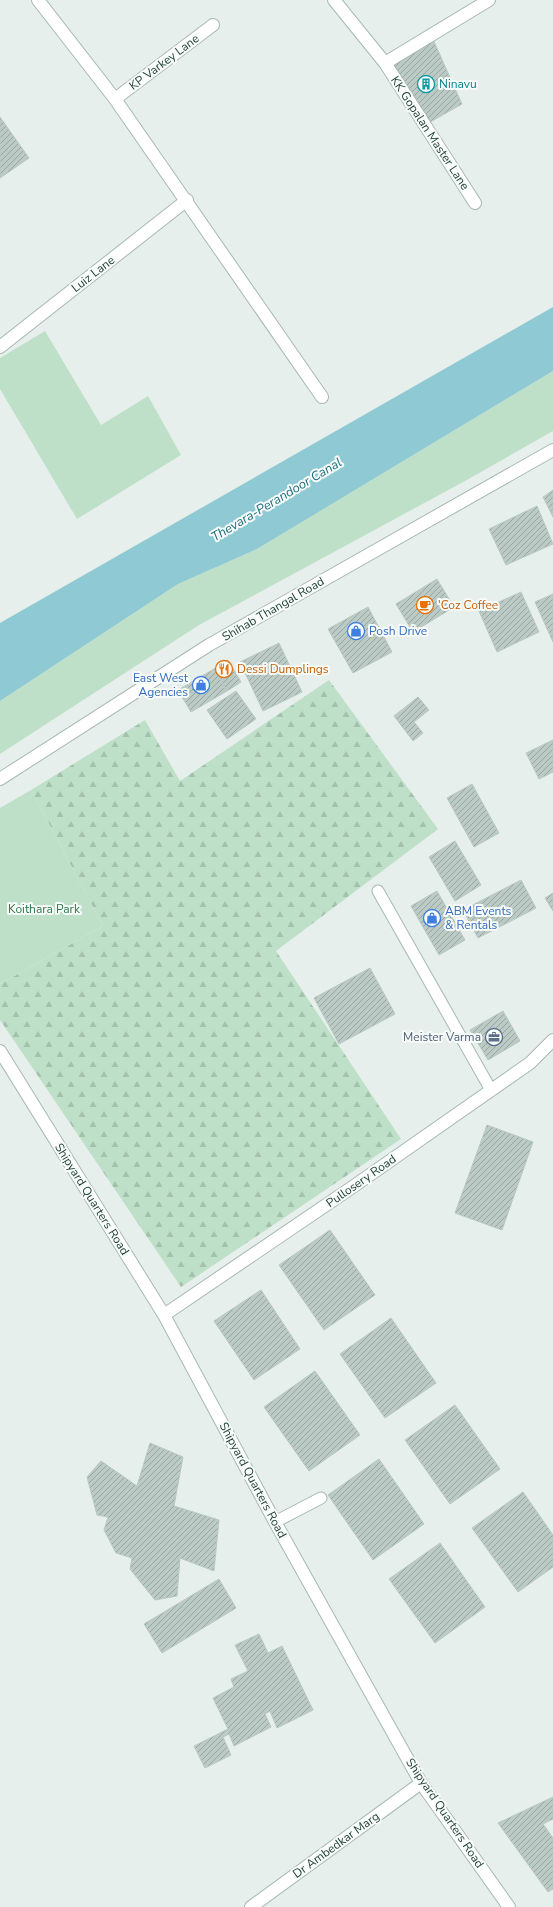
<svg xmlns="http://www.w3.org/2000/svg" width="553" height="1907" font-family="'Nunito Sans',sans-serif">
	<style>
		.forest { fill: url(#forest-firs) }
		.park { fill: #bfe0c8 }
		.water { fill: #8ec9d4 }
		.building { fill: url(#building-hatch); stroke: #b8c9c2 }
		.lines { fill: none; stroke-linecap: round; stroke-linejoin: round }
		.service-casing { stroke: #a8b8b2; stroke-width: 13 }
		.minor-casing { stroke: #a8b8b2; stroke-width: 14 }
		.tertiary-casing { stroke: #a8b8b2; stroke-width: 14 }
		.service { stroke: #fff; stroke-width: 11 }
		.minor { stroke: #fff; stroke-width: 12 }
		.tertiary { stroke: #fff; stroke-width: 12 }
		.labels { text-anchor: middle; stroke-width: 4; stroke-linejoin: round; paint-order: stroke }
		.street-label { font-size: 12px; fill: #24423a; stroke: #f7fbf9 }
		.culture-label { font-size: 12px; fill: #0d838f; stroke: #f7fbf9; text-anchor: start }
		.food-label { font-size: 12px; fill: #c56008; stroke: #f7fbf9; text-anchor: start }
		.shop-label { font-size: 12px; fill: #366cbe; stroke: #f7fbf9; text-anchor: start }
		.park-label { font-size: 12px; fill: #2d7a4b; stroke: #f7fbf9 }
		.service-label { font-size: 12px; fill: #4e5e75; stroke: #f7fbf9; text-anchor: end }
		.water-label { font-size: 13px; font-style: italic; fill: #1c6f80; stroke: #f7fbf9 }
	</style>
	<defs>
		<pattern id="forest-firs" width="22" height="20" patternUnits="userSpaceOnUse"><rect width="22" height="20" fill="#bfe0c8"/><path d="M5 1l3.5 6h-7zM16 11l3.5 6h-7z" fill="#a4c1ad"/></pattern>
		<pattern id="building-hatch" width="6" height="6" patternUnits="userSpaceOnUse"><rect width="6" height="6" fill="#bbcac4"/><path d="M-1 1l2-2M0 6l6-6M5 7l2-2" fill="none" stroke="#98a6a0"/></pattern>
	</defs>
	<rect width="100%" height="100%" fill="#e6efeb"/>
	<path class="forest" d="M329 680 438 829 276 951 401 1139 181 1287 0 1020V984L103 926 31 790 145 720 180 781Z"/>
	<path class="park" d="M45 331 101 425 148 396 181 455 77 519 0 389V358Z
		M553 371V431L465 481 199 625 0 754V701L178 584 257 549Z
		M31 790 103 926 0 984V808Z"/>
	<path class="water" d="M553 307V371L257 549 178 584 0 701V623Z"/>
	<path class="building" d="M431 35 462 104 425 125 385 63Z
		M0 117 29 158 0 178Z
		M553 490V517L543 497Z
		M537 506 553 544 506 565 489 529Z
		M437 579 454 607 413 632 396 604Z
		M521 592 539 632 497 652 479 611Z
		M553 594V642L535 602Z
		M368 607 392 652 353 673 328 629Z
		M279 643 302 692 263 711 240 662Z
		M228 660 241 682 227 691 214 669Z
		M214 669 227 691 191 712 178 690Z
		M236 691 256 719 227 739 207 710Z
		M418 697 429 710 414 722 423 733 413 741 394 716Z
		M553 740V772L539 779 526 753Z
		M472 784 499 833 474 847 447 798Z
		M455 841 481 885 455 901 429 857Z
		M521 880 536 908 478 938 463 910Z
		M437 891 465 940 439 955 411 906Z
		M553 893V911L545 898Z
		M370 968 395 1014 339 1044 314 998Z
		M503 1011 520 1041 488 1060 470 1030Z
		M487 1125 533 1142 502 1230 455 1213Z
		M330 1230 375 1295 324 1330 279 1265Z
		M261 1290 300 1349 254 1380 214 1321Z
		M391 1318 436 1383 385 1418 340 1354Z
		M315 1371 360 1435 309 1471 264 1407Z
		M455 1405 500 1469 450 1504 405 1440Z
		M150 1443 183 1457 174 1506 219 1520 214 1571 180 1558 177 1596 155 1600 130 1569 132 1558 116 1553 104 1530 108 1517 97 1515 87 1477 101 1461 137 1486Z
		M379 1459 424 1524 373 1560 328 1495Z
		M523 1492 553 1535V1567L518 1592 472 1528Z
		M440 1543 485 1607 435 1643 389 1579Z
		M219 1579 236 1608 162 1653 144 1624Z
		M259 1634 268 1653 282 1646 313 1710 277 1728 270 1711 265 1714 271 1727 234 1746 229 1734 223 1737 231 1755 205 1768 194 1746 228 1729 213 1698 234 1687 231 1679 248 1671 235 1645Z
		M553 1797V1819L543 1824 553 1838V1889L548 1892 498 1823Z"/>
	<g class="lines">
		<g class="service-casing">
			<path id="service" d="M378 891 491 1090
				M275 1522 321 1498"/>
		</g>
		<g class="minor-casing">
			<path id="minor" d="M38 0 115 99 322 397
				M334 0 385 63 475 203
				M385 63 489 0
				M115 99 213 25
				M0 347 187 200
				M0 1051 164 1315 275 1522 421 1783
				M164 1315 354 1186 530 1063 553 1040"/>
		</g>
		<g class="tertiary-casing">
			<path id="tertiary" d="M0 779 209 645 553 450
				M251 1907 421 1783 509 1907"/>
		</g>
		<use href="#service" class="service"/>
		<use href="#minor" class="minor"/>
		<use href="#tertiary" class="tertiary"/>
	</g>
	<defs>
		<g id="building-ring" transform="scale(0.9)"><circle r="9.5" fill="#f7fbf9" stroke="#0f9aa8" stroke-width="1.5"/><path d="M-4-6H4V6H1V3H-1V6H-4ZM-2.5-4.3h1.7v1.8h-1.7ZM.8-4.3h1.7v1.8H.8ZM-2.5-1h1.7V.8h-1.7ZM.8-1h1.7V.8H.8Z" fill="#0f9aa8"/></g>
		<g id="cafe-ring" transform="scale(0.9)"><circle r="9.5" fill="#f7fbf9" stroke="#e8710a" stroke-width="1.5"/><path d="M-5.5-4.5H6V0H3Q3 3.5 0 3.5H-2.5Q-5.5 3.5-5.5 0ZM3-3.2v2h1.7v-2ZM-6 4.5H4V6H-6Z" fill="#e8710a"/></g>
		<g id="shop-ring" transform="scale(0.9)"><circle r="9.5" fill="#f7fbf9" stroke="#3f7fe0" stroke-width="1.5"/><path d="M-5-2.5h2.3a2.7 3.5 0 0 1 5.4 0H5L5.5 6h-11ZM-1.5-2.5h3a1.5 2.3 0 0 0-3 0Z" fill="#3f7fe0"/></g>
		<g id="restaurant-ring" transform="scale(0.9)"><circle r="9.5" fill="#f7fbf9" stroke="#e8710a" stroke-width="1.5"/><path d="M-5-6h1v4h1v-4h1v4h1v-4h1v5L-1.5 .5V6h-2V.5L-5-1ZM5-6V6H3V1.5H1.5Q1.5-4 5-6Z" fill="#e8710a"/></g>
		<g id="office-ring" transform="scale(0.9)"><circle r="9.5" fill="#f7fbf9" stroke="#5c6f8a" stroke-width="1.5"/><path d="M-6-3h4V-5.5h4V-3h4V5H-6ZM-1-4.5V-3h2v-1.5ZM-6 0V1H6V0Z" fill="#5c6f8a"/></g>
	</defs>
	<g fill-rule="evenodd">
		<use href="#building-ring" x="426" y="84"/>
		<use href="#cafe-ring" x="425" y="605"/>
		<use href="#shop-ring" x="356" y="631"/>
		<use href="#restaurant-ring" x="224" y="669"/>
		<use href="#shop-ring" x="201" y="685"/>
		<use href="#shop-ring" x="432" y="918"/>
		<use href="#office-ring" x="494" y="1037"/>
	</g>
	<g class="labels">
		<g class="street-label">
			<text transform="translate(164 62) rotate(-37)" y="4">KP Varkey Lane</text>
			<text transform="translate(430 133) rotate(57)" y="4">KK Gopalan Master Lane</text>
			<text transform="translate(93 274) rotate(-38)" y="4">Luiz Lane</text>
			<text transform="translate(273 609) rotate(-30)" y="4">Shihab Thangal Road</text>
			<text transform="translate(361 1181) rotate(-35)" y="4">Pullosery Road</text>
			<text transform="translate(92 1199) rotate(58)" y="4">Shipyard Quarters Road</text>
			<text transform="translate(253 1480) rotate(62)" y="4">Shipyard Quarters Road</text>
			<text transform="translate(445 1813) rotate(56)" y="4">Shipyard Quarters Road</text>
			<text transform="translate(336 1845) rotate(-36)" y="4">Dr Ambedkar Marg</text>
		</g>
		<g class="culture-label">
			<text x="439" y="88">Ninavu</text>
		</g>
		<g class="food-label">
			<text x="438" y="609">'Coz Coffee</text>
			<text x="237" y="673">Dessi Dumplings</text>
		</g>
		<g class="shop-label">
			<text x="369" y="635">Posh Drive</text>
			<text x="188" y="682" text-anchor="end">East West<tspan x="188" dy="14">Agencies</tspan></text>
			<text x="445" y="915">ABM Events<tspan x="445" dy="14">&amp; Rentals</tspan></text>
		</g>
		<g class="park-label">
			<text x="44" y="913">Koithara Park</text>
		</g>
		<g class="service-label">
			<text x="481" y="1041">Meister Varma</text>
		</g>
		<g class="water-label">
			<text transform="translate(276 499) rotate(-31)" y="5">Thevara-Perandoor Canal</text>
		</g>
	</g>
</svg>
